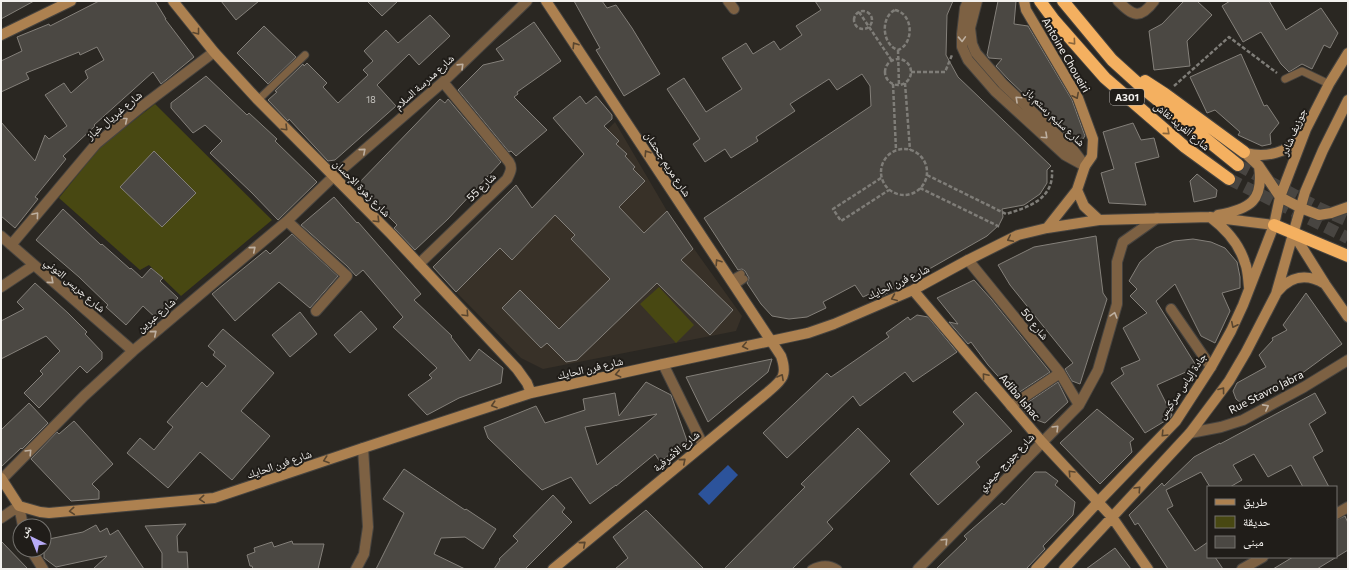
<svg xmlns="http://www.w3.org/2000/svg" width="1349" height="570" font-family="Commissioner,'Noto Naskh Arabic',sans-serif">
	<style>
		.built { fill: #383128 }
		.green { fill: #484812 }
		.water { fill: #2c539b }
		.building { fill: #4b4843; stroke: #84807a; fill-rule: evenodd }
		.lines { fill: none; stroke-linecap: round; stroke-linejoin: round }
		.highway-tunnel { stroke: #484541; stroke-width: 12; stroke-dasharray: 12 6; stroke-linecap: butt }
		.lane-casing { stroke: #46433f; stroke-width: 9 }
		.street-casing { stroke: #46433f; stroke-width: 12 }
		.secondary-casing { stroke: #46433f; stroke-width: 12 }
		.highway-casing { stroke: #46433f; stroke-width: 14 }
		.path { stroke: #7f7d78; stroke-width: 2.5; stroke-dasharray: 4 2; stroke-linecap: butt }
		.lane { stroke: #7d6143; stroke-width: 7 }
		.street { stroke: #7d6143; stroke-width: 10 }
		.secondary { stroke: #ad8150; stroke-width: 10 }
		.highway { stroke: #f4b060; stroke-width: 12 }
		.oneway { stroke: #58452f }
		.oneway2 { stroke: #beb0a1 }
		.oneway3 { stroke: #8a663c }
		.labels { text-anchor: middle; stroke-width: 4; stroke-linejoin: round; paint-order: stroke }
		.number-label { font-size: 9px; fill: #c9c7c3 }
		.shield { fill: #201d19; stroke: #b4b1ae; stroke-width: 1 }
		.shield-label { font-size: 10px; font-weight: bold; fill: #f3f1ee }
		.street-label { font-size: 11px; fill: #f3f1ee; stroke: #201d19 }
	</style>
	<rect width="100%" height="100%" fill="#2a2722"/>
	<path class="built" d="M615 122 667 211 742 316 736 331 543 369 521 358 456 292 485 264 481 260Z"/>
	<path class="green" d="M155 104 272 220 181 296 149 265 140 270 59 198 100 147Z
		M659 287 694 325 676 343 640 304Z"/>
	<path class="water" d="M728 465 738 475 709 505 698 494Z"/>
	<path class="building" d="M1 1H34L1 19Z
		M99 1H155L166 19H165L194 57 161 84 153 72 94 125 95 126 63 156 66 159 35 197 38 199 15 228 1 216V122L35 161 45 135 49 139 67 126 45 95 64 83 71 93 88 78 85 71 104 60 97 47 80 55 79 52 26 73 29 79 1 92V61L22 51 17 37 49 24 50 26Z
		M221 1H259L236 20Z
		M367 1H398L382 16Z
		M574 1H602L607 8 616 5 632 28 660 74 624 96 596 50 600 48Z
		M815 1H953L947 15 946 55 958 77 1051 166 1047 170V183L1040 194 1024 205 1002 209 1003 217 999 225 987 236 882 296 878 290 863 297 855 285 823 302 826 308 807 317 789 319 772 316 761 304 747 283 749 278 745 271 742 269 738 270 704 218 871 106 870 86 862 74 837 90 829 79 790 104 795 111 756 137 758 141 731 158 725 149 705 162 693 144 700 139 667 89 684 78 706 112 742 89 722 58 746 43 753 54 774 41 780 50 802 35 796 26 821 10Z
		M998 1H1016L1014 24 1028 26 1072 100 1085 136 1080 143 1077 145 1008 79 996 66 1002 59 989 58 987 55Z
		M1184 1H1197L1212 15 1187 41 1190 66 1154 70 1149 31 1162 24Z
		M1230 1H1269L1286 30 1321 8 1338 33 1330 48 1324 45 1312 69 1302 64 1289 72 1281 64 1261 32 1243 42 1222 6Z
		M430 15 450 36 419 65 409 54 377 85 396 106 335 160 328 161 289 119 288 121 268 100 277 92 275 91 303 64 304 66 307 63 327 83 323 87 338 103 368 75 363 70 373 61 364 51 386 30 398 43Z
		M534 22 561 61 517 92 518 94 514 97 547 130 516 156 511 151 509 152 458 90 483 65 504 60 496 49Z
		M264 26 296 57 268 84 237 53Z
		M1241 54 1264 106 1267 105 1279 123 1270 134 1271 144 1262 146 1238 135 1240 132 1215 110 1207 113 1190 77Z
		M206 76 247 115 249 113 277 139 275 141 317 182 278 220 252 193 210 153 222 141 205 125 193 133 171 108V103Z
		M580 96 586 104 596 96 612 115V119L604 126 619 141 616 144 627 154 625 156 635 167 633 169 645 181 619 207 644 233 667 211 693 249 681 260 733 310 710 335 657 283 577 360 566 362 547 343 541 348 502 308 520 290 559 329 610 279 571 239 575 235 555 215 512 260 500 248 456 292 433 267 516 185 532 208 584 154 553 118Z
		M440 99 445 103 448 99 501 162 448 219 415 250 394 228 397 225 357 185Z
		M1133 123 1141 140 1154 138 1159 157 1135 163 1146 205 1109 203 1101 173 1114 169 1103 132Z
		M154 151 196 193 162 227 120 187Z
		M1197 174 1217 190 1216 197 1194 202 1190 181Z
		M334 197 357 223 358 222 421 294 414 300 452 336 451 337 470 361 479 349 503 368 501 383 459 398 427 415 408 395 432 378 429 375 437 368 393 327 403 317 363 270 356 276 347 266 301 225Z
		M63 209 101 245 102 244 130 269 131 268 142 278 151 268 163 278 160 281 178 298 158 320 143 306 126 325 106 307 108 305 79 277 36 240Z
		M292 234 338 276 310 308 279 282 235 321 212 294 266 250 270 254Z
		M1096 236 1103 293 1107 299 1080 384 1072 381 1065 369 1073 363 1010 285 998 265 1034 247Z
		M1193 239 1211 242 1225 248 1237 262 1240 277V288L1222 293 1230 311 1215 343 1201 336 1175 284 1156 301 1197 367 1157 385 1172 415 1170 418 1145 433 1111 383 1124 374 1121 368 1140 360 1123 328 1147 313 1130 296 1137 289 1129 281 1140 262 1156 248 1174 241Z
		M974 280 991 299 1050 372 1015 395 988 365 971 342 968 344 949 322 958 324 937 298Z
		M35 283 68 313 87 332 85 334 102 352V359L87 373 80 366 39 408 24 393 43 374 40 371 60 351 46 336 1 359V321L24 309 17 302Z
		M1306 293 1342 344 1301 374 1248 404 1241 403 1236 399 1233 391 1237 383 1266 367 1259 355 1273 340 1272 338 1287 330 1283 325Z
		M361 311 377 329 350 353 334 335Z
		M300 312 317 334 290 357 272 335Z
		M917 315 928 317 957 352 913 382 905 372 860 406 853 396 787 458 763 433 827 373 831 377 889 337 886 333 908 317 910 320Z
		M223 329 274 373 241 411 270 436 232 480 200 452 168 488 127 453 140 438 154 450 173 427 167 422 202 382 207 387 226 366 213 355 215 352 208 346Z
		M772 359 768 372 708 422 686 377Z
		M646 382 671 395 687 441 660 462 655 454 616 486V485L590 504 571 477 542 490 488 438 484 427 536 406 545 423 585 410 583 399 615 393 619 416ZM657 414 624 442 597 465 585 427Z
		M1058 382 1068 402 1045 423 1031 418 1021 407Z
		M976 392 1012 431 976 462 980 467 938 505 910 474 964 424 953 412Z
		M1315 393 1326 413 1309 424 1323 451 1313 457 1329 487H1303L1291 465 1268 477 1254 454 1233 465 1242 480 1230 487H1210L1201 472 1166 490 1173 506 1167 509 1195 551 1208 542V557H1215L1223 569H1168L1138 523 1135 525 1129 515 1162 483 1164 486 1194 457 1220 443V444Z
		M29 403 48 423 22 449 21 448 1 467V430Z
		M1097 409 1134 439 1130 442 1132 452 1100 484 1060 443Z
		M74 421 113 464 92 484 99 491V499L71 501 31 459 57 432 59 434Z
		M858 428 890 461 827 522 833 529 792 569H724L805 487 801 484Z
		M404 469 465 510 466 509 496 529 483 549 465 537 441 538 434 554 465 569H376L404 513 383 499Z
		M1035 472H1046L1058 481 1055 485 1075 502 1073 515 1043 546 1045 549 1026 569H936L967 539 964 536 1002 503 1004 505Z
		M553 495 565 508 562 512 572 522 525 569H494L500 560 499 559 518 541 513 536Z
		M646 510 704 569H615L628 558 613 537Z
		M1345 516 1348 523V550L1317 569H1273L1293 557H1336V520Z
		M186 524 177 536 178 552H187L188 569H162V553L145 526Z
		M96 525 100 532 107 528 110 535 118 530 144 569H93L107 556 56 567 44 558V540L83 532Z
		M1 541 28 569H1Z
		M292 541 293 544H324L318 569H253L252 566H250L247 555 255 552 254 548 272 542 274 547Z
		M1115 548 1131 569H1086Z"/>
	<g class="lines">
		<path class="highway-tunnel" d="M1238 165 1319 208 1348 221
			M1229 179 1348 238"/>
		<g class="lane-casing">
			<path id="lane" d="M1285 79 1302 71 1329 84
				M258 100 305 55
				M730 280 741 274
				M734 286 744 279
				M811 569C820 564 829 563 838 569"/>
		</g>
		<g class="street-casing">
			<path id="street" d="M728 1 734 9
				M968 1 965 8 962 34V47L968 60 995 91 1065 155 1085 166
				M977 1 970 28 972 44 976 53 1003 84 1074 151 1083 163
				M1118 1C1133 16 1140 20 1154 1
				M287 221 347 276 316 311
				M1 236 133 351
				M11 245 96 144 141 107 214 52
				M968 260 1060 373 1079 405
				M419 264 507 179C510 173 513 168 509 162L443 82
				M1 287 34 265
				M1171 309 1211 367
				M663 364 703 445
				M1011 406 1060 373
				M1190 433 1221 427 1243 420 1304 387 1348 360
				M2 479 84 396 133 351 287 221 333 177 443 82 527 1
				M1336 514 1348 507
				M1 518 19 506 23 526
				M31 550 43 569
				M356 569 364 554 368 527 363 448
				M918 569 1079 405 1098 370 1117 304V262L1123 242 1157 218
				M1242 569 1263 557"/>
		</g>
		<g class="secondary-casing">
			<path id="secondary" d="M173 1 214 52 258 100 391 234 517 369 527 383 531 393
				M546 1 781 356C788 376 782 380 768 392L553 569
				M1024 1 1026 10 1078 98 1093 139 1092 156 1085 166 1077 190 1047 228
				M1 35 71 1
				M1246 153C1266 158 1288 153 1301 136
				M1259 166 1280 197 1301 208 1319 215 1331 213 1348 207
				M1077 190 1084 206 1099 220
				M1218 215C1250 209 1264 201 1259 166L1244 152
				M1210 217C1226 229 1239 243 1245 263 1248 270 1248 279 1249 287
				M1293 233 1325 284 1348 317
				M913 290 1042 442 1112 517 1148 569
				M1277 292C1290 276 1307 273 1325 284
				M1 478 19 506 40 512 49 513 214 498 363 448 531 393 663 364 808 333 834 324 913 290 968 260 1018 235 1047 228 1099 220 1210 217 1274 225
				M1036 569 1098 502 1176 421 1211 367 1231 331 1243 305 1274 225 1280 197 1306 129 1329 84 1348 53
				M1064 569 1190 433 1229 381 1246 352 1276 294 1305 192 1323 150 1348 100"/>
		</g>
		<g class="highway-casing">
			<path id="highway" d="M1040 1 1054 20 1105 78 1185 147 1229 179
				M1063 1 1112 60 1144 89 1238 165
				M1145 81 1165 94 1244 152
				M1274 225 1348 256"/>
		</g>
		<path class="path" d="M895 10C914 14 914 44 898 50 882 45 880 17 895 10Z
			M854 20a9 9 0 1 1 18 0a9 9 0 1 1-18 0Z
			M859 12 892 61
			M898 50 899 86
			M885 72a13 13 0 1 1 26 0a13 13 0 1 1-26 0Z
			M911 72H945L952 55
			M905 83 910 150
			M893 84 896 150
			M1174 86 1229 37 1277 73
			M881 172a23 23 0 1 1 46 0a23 23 0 1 1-46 0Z
			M927 175 1006 214C1029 207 1054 199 1052 170
			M881 178 833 209 841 221 889 190
			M920 188 1000 227"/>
		<use href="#lane" class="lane"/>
		<use href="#street" class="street"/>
		<use href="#secondary" class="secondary"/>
		<use href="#highway" class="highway"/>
	</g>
	<defs><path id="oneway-chevron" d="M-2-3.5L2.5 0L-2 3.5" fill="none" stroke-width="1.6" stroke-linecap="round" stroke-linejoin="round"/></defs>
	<g class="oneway">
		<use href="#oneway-chevron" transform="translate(197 32) rotate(52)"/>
		<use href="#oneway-chevron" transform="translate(575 45) rotate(-123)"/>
		<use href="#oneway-chevron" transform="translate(1076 96) rotate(63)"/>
		<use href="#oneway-chevron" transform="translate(285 128) rotate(45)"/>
		<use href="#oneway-chevron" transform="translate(647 153) rotate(-123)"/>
		<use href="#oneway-chevron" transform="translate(377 220) rotate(45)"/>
		<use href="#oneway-chevron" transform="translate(1010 239) rotate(154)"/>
		<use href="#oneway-chevron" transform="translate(718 262) rotate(-123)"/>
		<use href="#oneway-chevron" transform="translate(894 298) rotate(157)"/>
		<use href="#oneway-chevron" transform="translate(466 314) rotate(47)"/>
		<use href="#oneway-chevron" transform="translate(1234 325) rotate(116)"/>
		<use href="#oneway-chevron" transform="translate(745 346) rotate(168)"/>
		<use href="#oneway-chevron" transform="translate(618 374) rotate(167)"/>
		<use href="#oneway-chevron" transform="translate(985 376) rotate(-130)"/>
		<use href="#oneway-chevron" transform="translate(781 377) rotate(-61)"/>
		<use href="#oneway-chevron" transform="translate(1222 390) rotate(-53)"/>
		<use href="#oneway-chevron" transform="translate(494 405) rotate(162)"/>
		<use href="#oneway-chevron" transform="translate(1164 434) rotate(134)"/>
		<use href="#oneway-chevron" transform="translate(326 460) rotate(161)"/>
		<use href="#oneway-chevron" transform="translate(683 461) rotate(-40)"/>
		<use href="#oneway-chevron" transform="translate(1071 473) rotate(-133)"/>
		<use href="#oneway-chevron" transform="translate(1138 489) rotate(-47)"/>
		<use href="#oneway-chevron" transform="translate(202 499) rotate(175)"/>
		<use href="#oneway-chevron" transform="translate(72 511) rotate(175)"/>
		<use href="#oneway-chevron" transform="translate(583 544) rotate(-40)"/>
	</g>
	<g class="oneway2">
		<use href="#oneway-chevron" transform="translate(962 39) rotate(88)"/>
		<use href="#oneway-chevron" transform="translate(461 66) rotate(-44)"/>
		<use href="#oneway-chevron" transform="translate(1018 99) rotate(-137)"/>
		<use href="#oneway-chevron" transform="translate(125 120) rotate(-39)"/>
		<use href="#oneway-chevron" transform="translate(1045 136) rotate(43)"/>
		<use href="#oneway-chevron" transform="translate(363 151) rotate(-41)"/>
		<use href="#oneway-chevron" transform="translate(36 215) rotate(-50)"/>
		<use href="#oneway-chevron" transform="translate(253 249) rotate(-40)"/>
		<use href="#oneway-chevron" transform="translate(51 281) rotate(41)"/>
		<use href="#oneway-chevron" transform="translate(1114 315) rotate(-74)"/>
		<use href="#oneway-chevron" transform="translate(154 333) rotate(-40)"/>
		<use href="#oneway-chevron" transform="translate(1266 407) rotate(-28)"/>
		<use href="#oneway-chevron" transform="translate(1056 428) rotate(-45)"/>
		<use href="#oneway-chevron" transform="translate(29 452) rotate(-46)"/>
		<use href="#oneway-chevron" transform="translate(945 541) rotate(-46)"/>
	</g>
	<g class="oneway3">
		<use href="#oneway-chevron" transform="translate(1073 42) rotate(49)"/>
		<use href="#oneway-chevron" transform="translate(1167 132) rotate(41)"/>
	</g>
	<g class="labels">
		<g class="number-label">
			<text x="371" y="103">18</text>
		</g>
		<rect class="shield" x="1110" y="89" width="34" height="16" rx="3"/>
		<g class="shield-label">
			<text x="1127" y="101">A301</text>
		</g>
		<g class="street-label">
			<text transform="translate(1066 55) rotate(60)" y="4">Antoine Choueiri</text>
			<text transform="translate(424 82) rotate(-42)" y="4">شارع مدرسة السلام</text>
			<text transform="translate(114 115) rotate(-40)" y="4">شارع غبريال خباز</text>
			<text transform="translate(1055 117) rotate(44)" y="4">شارع سليم رستم باز</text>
			<text transform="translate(1182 126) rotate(40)" y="4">شارع ألفريد نقاش</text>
			<text transform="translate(1293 132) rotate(-67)" y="4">جوزيف شادر</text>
			<text transform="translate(668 164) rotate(57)" y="4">شارع مريم جحشان</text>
			<text transform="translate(481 187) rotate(-44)" y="4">شارع 55</text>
			<text transform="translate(362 188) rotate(45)" y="4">شارع زهرة الإحسان</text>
			<text transform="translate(898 282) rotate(-25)" y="4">شارع فرن الحايك</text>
			<text transform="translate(75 285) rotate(41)" y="4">شارع جريس التوني</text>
			<text transform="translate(156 315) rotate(-40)" y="4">شارع عبرين</text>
			<text transform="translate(1035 324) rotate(51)" y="4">شارع 50</text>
			<text transform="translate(590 368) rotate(-13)" y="4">شارع فرن الحايك</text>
			<text transform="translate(1182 386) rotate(-56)" y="4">جادة إلياس سركيس</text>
			<text transform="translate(1266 392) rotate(-27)" y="4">Rue Stavro Jabra</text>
			<text transform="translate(1020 397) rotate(50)" y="4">Adiba Ishac</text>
			<text transform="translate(676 451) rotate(-40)" y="4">شارع الأشرفية</text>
			<text transform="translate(1006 462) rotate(-46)" y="4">شارع جورج حيمري</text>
			<text transform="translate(279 464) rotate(-19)" y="4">شارع فرن الحايك</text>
		</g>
	</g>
	<rect width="1349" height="570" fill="none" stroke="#f3f1ee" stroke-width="4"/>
	<rect x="1207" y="486" width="130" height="72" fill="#201d19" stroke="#74726e"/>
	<rect x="1215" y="499" width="20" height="6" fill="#ad8150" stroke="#74726e"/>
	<text x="1243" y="506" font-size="12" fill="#f3f1ee">طريق</text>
	<rect x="1215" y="516" width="20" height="12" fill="#484812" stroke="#74726e"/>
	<text x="1243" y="526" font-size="12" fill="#f3f1ee">حديقة</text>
	<rect x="1215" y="536" width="20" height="12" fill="#4b4843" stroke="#74726e"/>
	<text x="1243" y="546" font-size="12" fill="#f3f1ee">مبنى</text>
	<g transform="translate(32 538) rotate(317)"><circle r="19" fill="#201d19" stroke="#74726e"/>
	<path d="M0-3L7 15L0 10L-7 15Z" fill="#b7abf7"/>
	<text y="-6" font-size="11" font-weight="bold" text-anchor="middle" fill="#f3f1ee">ش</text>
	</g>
</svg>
